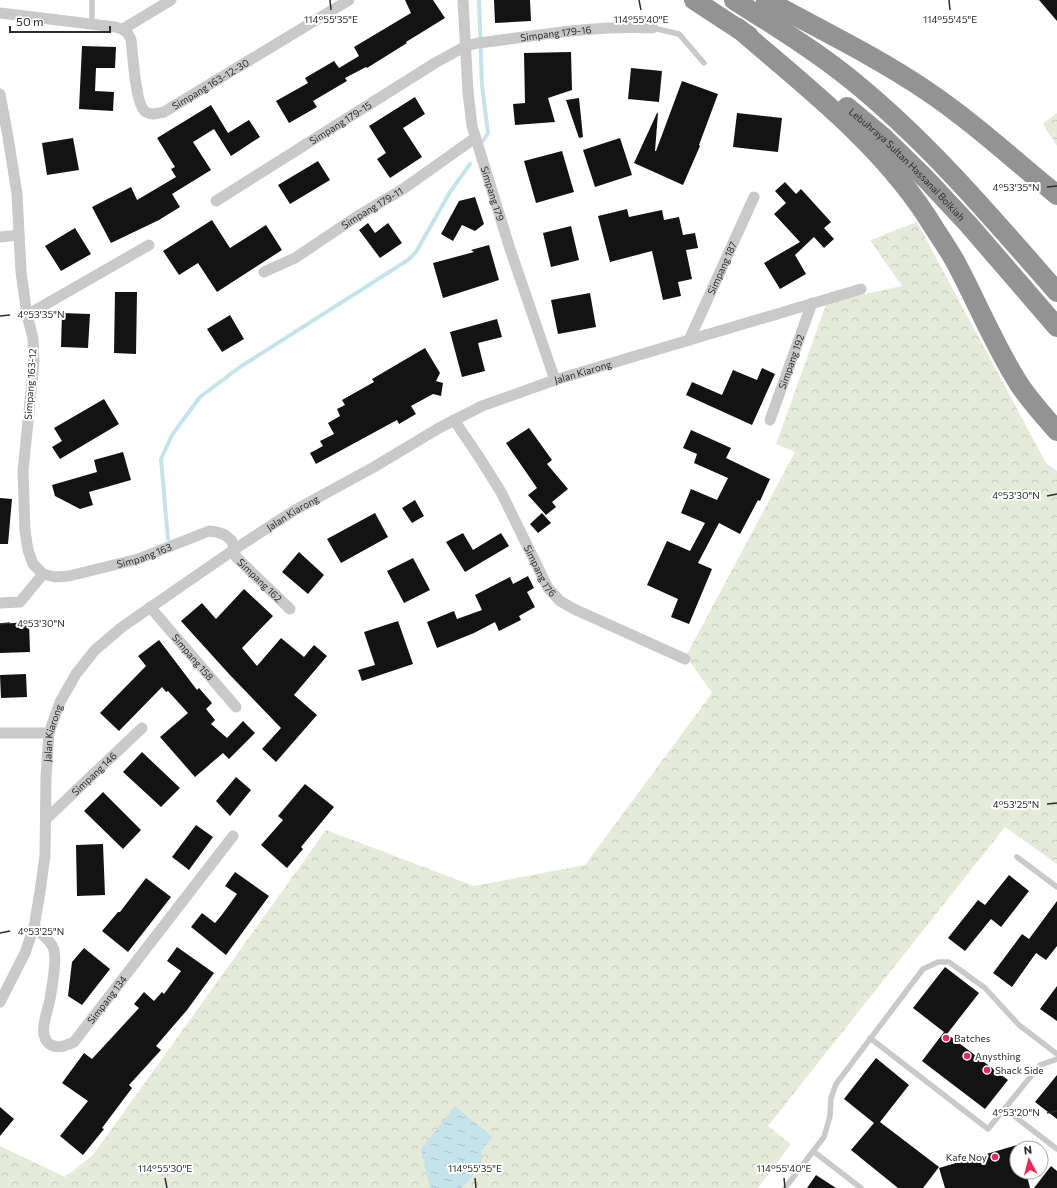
<svg xmlns="http://www.w3.org/2000/svg" width="1057" height="1188" font-family="Commissioner,sans-serif">
	<style>
		.forest { fill: url(#forest-crowns) }
		.water { fill: url(#water-ripples) }
		.lines { fill: none; stroke-linecap: round; stroke-linejoin: round }
		.stream { stroke: #c4e3eb; stroke-width: 4 }
		.building { fill: #131313 }
		.service { stroke: #c9c9c9; stroke-width: 5.5 }
		.minor { stroke: #c9c9c9; stroke-width: 11 }
		.motorway { stroke: #939393; stroke-width: 20 }
		.ticks { fill: none; stroke: #2c2c2c; stroke-width: 1.5 }
		.poi-dot { fill: #e62b5b; stroke: #fff; stroke-width: 1.5 }
		.labels { text-anchor: middle; stroke-width: 4; stroke-linejoin: round; paint-order: stroke }
		.street-label { font-size: 10px; fill: #2c2c2c; stroke: #fff }
		.poi-label { font-size: 10px; fill: #2c2c2c; stroke: #fff; text-anchor: start }
		.ticks-label { font-size: 10px; text-anchor: middle; fill: #2c2c2c; stroke: #fff; stroke-width: 4; stroke-linejoin: round; paint-order: stroke }
	</style>
	<defs>
		<pattern id="forest-crowns" width="20" height="18" patternUnits="userSpaceOnUse"><rect width="20" height="18" fill="#e5ead9"/><path d="M2 6a3 3 0 1 1 6 0M12 15a3 3 0 1 1 6 0" fill="none" stroke="#c5c9ba"/></pattern>
		<pattern id="water-ripples" width="26" height="14" patternUnits="userSpaceOnUse"><rect width="26" height="14" fill="#c4e3eb"/><path d="M2 4q2-2 4 0t4 0M15 11q2-2 4 0t4 0" fill="none" stroke="#a9c3ca"/></pattern>
	</defs>
	<rect width="100%" height="100%" fill="#fff"/>
	<path class="forest" d="M1057 113V146L1043 124Z
		M917 222 1046 463 1057 471V864L1005 827 768 1126 791 1144 758 1188H0V1146L65 1177 93 1155 326 830 474 886 585 865 712 693 686 656 795 452 776 444 827 302 902 286 870 240Z"/>
	<path class="water" d="M455 1106 492 1137 481 1151 482 1166 462 1188H430L421 1149Z"/>
	<g class="lines">
		<path class="stream" d="M479 0 482 86 488 133 483 141
			M168 539 161 459 172 435 200 397 240 367 408 260 416 252 450 192 470 164"/>
	</g>
	<path class="building" d="M405 0H433L445 18 406 42 407 43 367 68 366 67 345 78 347 81 313 101 317 107 289 123 276 101 308 83 305 78 334 61 339 68 359 56 354 47 411 13Z
		M494 0H530L531 21 495 23Z
		M1039 0H1057V21Z
		M82 46 116 47 115 68H96L95 91 114 92 113 111 79 109Z
		M571 52 572 90 548 98 555 122 515 125 513 104 525 103 524 53Z
		M631 68 662 71 659 102 628 99Z
		M682 81 718 94 699 145 700 146 683 185 634 163 657 113H658L655 151H656Z
		M415 97 425 114 403 128 422 157 390 178 377 159 386 153 369 126Z
		M579 98 583 137 579 138 566 100Z
		M211 105 228 133 249 120 260 137 231 156 214 129 193 142 211 170 172 194 180 207 159 220 111 243 92 207 131 187 137 200 176 177 171 169 175 167 157 138Z
		M737 113 782 118 778 152 733 147Z
		M73 138 79 170 47 175 42 143Z
		M620 138 632 175 595 187 583 150Z
		M562 151 574 192 536 203 524 161Z
		M318 161 330 180 290 204 278 185Z
		M785 182 796 194 801 189 831 222 824 228 834 239 824 248 814 237 795 255 806 274 780 289 764 263 800 242 774 214 786 203 775 191Z
		M475 197 484 224 475 231 462 225 453 241 441 234 459 201Z
		M627 209 629 217 662 210 664 220 679 217 683 235 695 233 698 248 686 250 692 279 678 282 681 296 663 300 652 251 610 262 598 216Z
		M212 220 230 248 266 225 282 250 217 292 198 263 179 275 163 251Z
		M368 223 375 233 388 223 402 243 380 258 359 230Z
		M571 226 579 260 551 267 543 233Z
		M75 228 91 254 61 271 45 246Z
		M489 245 499 280 443 298 433 263 474 252 471 250Z
		M115 292H137L136 354 114 353Z
		M590 293 596 327 558 334 551 300Z
		M62 313 90 314 88 348 61 347Z
		M230 315 244 339 222 352 207 329Z
		M497 319 502 337 478 343 485 371 462 377 450 332Z
		M425 348 440 373 436 381 443 383 441 396 433 394 411 406 416 414 399 424 397 420 316 464 310 453 323 446 320 441 334 434 328 423 340 416 337 409 345 405 342 400 374 382 372 379Z
		M762 368 775 374 752 425 686 395 692 382 722 395 733 370 757 380Z
		M104 399 119 424 60 459 52 447 62 441 54 428Z
		M529 428 552 460 547 464 568 489 552 502 556 507 546 515 528 495 537 488 506 443Z
		M691 430 731 448 726 458 770 479 760 501 758 500 740 534 719 523 698 563 712 569 689 624 671 617 678 599 647 585 667 541 690 551 705 523 681 513 691 489 717 500 728 478 694 463 697 454 683 448Z
		M123 452 131 480 89 492 93 505 80 509 55 496 52 485 97 472 94 460Z
		M0 498 12 499 8 544H0Z
		M415 500 424 516 412 523 402 508Z
		M375 513 388 537 341 563 327 539Z
		M542 513 551 523 538 533 530 524Z
		M463 533 473 550 501 533 509 546 465 572 446 542Z
		M299 552 324 575 308 594 282 572Z
		M413 558 430 590 404 603 387 571Z
		M528 576 534 588 527 592 535 607 519 616 521 620 499 631 495 622 474 633 437 648 427 622 454 611 457 619 482 610 475 595 510 577 513 584Z
		M244 589 273 616 242 648 257 666 281 638 304 657 314 645 327 656 294 695 317 715 276 762 262 749 281 728 229 674 181 621 202 603 216 619Z
		M398 621 413 664 362 681 358 670 375 665 364 632Z
		M29 622 30 652 0 653V624Z
		M159 640 197 690 199 688 212 703 206 709 215 720 211 724 227 738 243 721 255 733 229 759 223 753 195 777 160 737 188 713 168 691 166 692 162 687 119 731 100 713 146 666 138 656Z
		M26 674 27 697 1 698 0 675Z
		M142 752 180 788 161 807 123 772Z
		M236 777 251 790 230 816 216 801Z
		M305 784 334 807 301 847 303 849 287 868 261 845 283 820 278 816Z
		M103 792 141 830 123 849 84 811Z
		M196 825 213 837 189 870 172 857Z
		M103 844 105 895 77 896 76 845Z
		M235 872 269 896 226 955 191 927 202 913 215 923 221 916 237 894 225 886Z
		M1009 875 1029 891 1001 927 991 919 965 951 948 938 978 900 985 905Z
		M146 878 171 897 128 952 102 931 118 912H120Z
		M1057 901V946L1046 960 1036 953 1012 987 993 973 1022 934 1029 939Z
		M177 947 214 973 187 1010 156 1046 161 1050 129 1085 132 1088 102 1128 104 1129 83 1155 60 1136 88 1101 62 1083 84 1053 92 1059 139 1008 134 1004 144 992 154 1001 162 992 164 994 181 971 167 961Z
		M84 948 110 969 82 1005 68 996 72 962Z
		M945 967 979 993 947 1034 1008 1080 985 1109 922 1061 944 1032 913 1008Z
		M1057 986V1021L1040 1009Z
		M876 1058 909 1085 880 1122 939 1167 923 1188H898L851 1150 874 1123 844 1099Z
		M1057 1075V1119L1035 1102Z
		M0 1107 14 1119 0 1136Z
		M1017 1145V1172H1026L1030 1188H945L939 1168Z
		M1051 1166 1057 1171V1188H1034Z
		M816 1175 836 1188H807Z"/>
	<g class="lines">
		<path class="service" d="M92 0V24
			M653 28 679 34 704 63
			M1017 857 1057 887
			M870 1038 988 1129 1040 1065 1057 1059
			M1005 1109 1057 1149
			M813 1151 861 1188
			M785 1188 824 1137 830 1116 831 1098 836 1084 923 969 938 962H949L985 988 1019 1025 1057 1054"/>
		<g class="minor">
			<path id="s1" d="M463 0 468 92 472 126 510 249 555 380"/>
			<path id="s2" d="M0 13 115 27C123 29 128 31 131 40 133 53 135 106 146 112 152 116 159 113 164 112L349 0"/>
			<path d="M123 29 171 0"/>
			<path id="s3" d="M0 94 8 137 17 194 21 272 27 315 33 338 34 362 23 471 25 531 28 550 33 564 43 574 55 577 69 576 138 559 209 531 217 532 225 535 232 541 236 557 290 609"/>
			<path id="s4" d="M216 201 435 63 466 46 478 43C536 36 594 25 653 28"/>
			<path d="M0 237 19 235"/>
			<path id="s5" d="M264 272 295 258 356 217 403 189 475 138"/>
			<path d="M27 315 149 245"/>
			<path id="s6" d="M690 338 754 197"/>
			<path id="s7" d="M454 420 479 457 501 492 548 588 560 601 574 609 685 659"/>
			<path id="s8" d="M770 420 812 303"/>
			<path d="M0 603 20 602 43 574"/>
			<path id="s9" d="M150 607 236 707"/>
			<path d="M0 733H49"/>
			<path id="s10" d="M46 819 142 728"/>
			<path id="s11" d="M34 927C41 934 51 940 54 950 57 963 52 986 50 999 48 1012 36 1036 51 1045 59 1049 67 1045 74 1042L233 836"/>
			<path id="s12" d="M0 1002 25 953 34 927 40 892 45 855 46 777 49 733 60 702 76 674 95 650 122 627 235 549 295 510 374 467 439 428 482 406 555 380 861 289"/>
		</g>
		<g class="motorway">
			<path d="M694 0 749 36"/>
			<path d="M734 0C775 26 816 51 854 82 930 144 993 219 1057 292"/>
			<path d="M766 0C819 29 877 57 927 91 973 122 1014 160 1057 195"/>
			<path d="M738 28C805 86 876 140 926 215 935 230 946 245 955 261 977 302 994 345 1019 384 1030 401 1044 416 1057 431"/>
			<path id="s13" d="M847 107 883 137 926 179 969 225 1057 327"/>
		</g>
	</g>
	<path class="ticks" d="M330 0 331 10M639 0 641 10M949 0 950 10M1047 187 1057 186M0 316 10 315M1047 496 1057 494M0 624 10 623M1047 804 1057 803M0 933 10 931M1047 1113 1057 1111M165 1178 167 1188M475 1178 476 1188M784 1178 785 1188"/>
	<g class="poi-dot">
		<circle cx="946" cy="1038" r="4"/>
		<circle cx="967" cy="1056" r="4"/>
		<circle cx="987" cy="1070" r="4"/>
		<circle cx="995" cy="1157" r="4"/>
	</g>
	<g class="labels">
		<g class="street-label">
			<text dy="4" stroke="none"><textPath href="#s4" startOffset="385">Simpang 179-16</textPath></text>
			<text dy="4" stroke="none"><textPath href="#s2" startOffset="285">Simpang 163-12-30</textPath></text>
			<text dy="4" stroke="none"><textPath href="#s4" startOffset="147">Simpang 179-15</textPath></text>
			<text dy="4" stroke="none"><textPath href="#s13" startOffset="83">Lebuhraya Sultan Hassanal Bolkiah</textPath></text>
			<text dy="4" stroke="none"><textPath href="#s1" startOffset="197">Simpang 179</textPath></text>
			<text dy="4" stroke="none"><textPath href="#s5" startOffset="126">Simpang 179-11</textPath></text>
			<text dy="4" stroke="none"><textPath href="#s6" startOffset="77">Simpang 187</textPath></text>
			<text dy="4" stroke="none"><textPath href="#s8" startOffset="62">Simpang 192</textPath></text>
			<text dy="4" stroke="none"><textPath href="#s12" startOffset="938">Jalan Kiarong</textPath></text>
			<text transform="translate(30 384) rotate(-86)" y="4">Simpang 163-12</text>
			<text dy="4" stroke="none"><textPath href="#s12" startOffset="614">Jalan Kiarong</textPath></text>
			<text dy="4" stroke="none"><textPath href="#s3" startOffset="593">Simpang 163</textPath></text>
			<text dy="4" stroke="none"><textPath href="#s7" startOffset="174">Simpang 176</textPath></text>
			<text dy="4" stroke="none"><textPath href="#s3" startOffset="738">Simpang 162</textPath></text>
			<text dy="4" stroke="none"><textPath href="#s9" startOffset="66">Simpang 158</textPath></text>
			<text dy="4" stroke="none"><textPath href="#s12" startOffset="278">Jalan Kiarong</textPath></text>
			<text dy="4" stroke="none"><textPath href="#s10" startOffset="66">Simpang 146</textPath></text>
			<text dy="4" stroke="none"><textPath href="#s11" startOffset="207">Simpang 134</textPath></text>
		</g>
		<g class="poi-label">
			<text x="954" y="1042">Batches</text>
			<text x="975" y="1060">Anysthing</text>
			<text x="995" y="1074">Shack Side</text>
			<text x="987" y="1161" text-anchor="end">Kafe Noy</text>
		</g>
	</g>
	<g class="ticks-label">
		<text x="331" y="23">114°55'35"E</text>
		<text x="641" y="23">114°55'40"E</text>
		<text x="950" y="23">114°55'45"E</text>
		<text x="1016" y="191">4°53'35"N</text>
		<text x="41" y="318">4°53'35"N</text>
		<text x="1016" y="499">4°53'30"N</text>
		<text x="41" y="627">4°53'30"N</text>
		<text x="1016" y="808">4°53'25"N</text>
		<text x="41" y="935">4°53'25"N</text>
		<text x="1016" y="1116">4°53'20"N</text>
		<text x="165" y="1172">114°55'30"E</text>
		<text x="475" y="1172">114°55'35"E</text>
		<text x="784" y="1172">114°55'40"E</text>
	</g>
	<g transform="translate(1029 1160) rotate(353)"><circle r="19" fill="#ffffff" stroke="#ababab"/>
	<path d="M0-3L7 15L0 10L-7 15Z" fill="#e62b5b"/>
	<text y="-6" font-size="11" font-weight="bold" text-anchor="middle" fill="#2c2c2c">N</text>
	</g>
	<path d="M10 26v6h100v-6" fill="none" stroke="#2c2c2c" stroke-width="2"/>
	<text x="16" y="26" font-size="12" fill="#2c2c2c" stroke="#ffffff" stroke-width="3" paint-order="stroke">50 m</text>
</svg>
